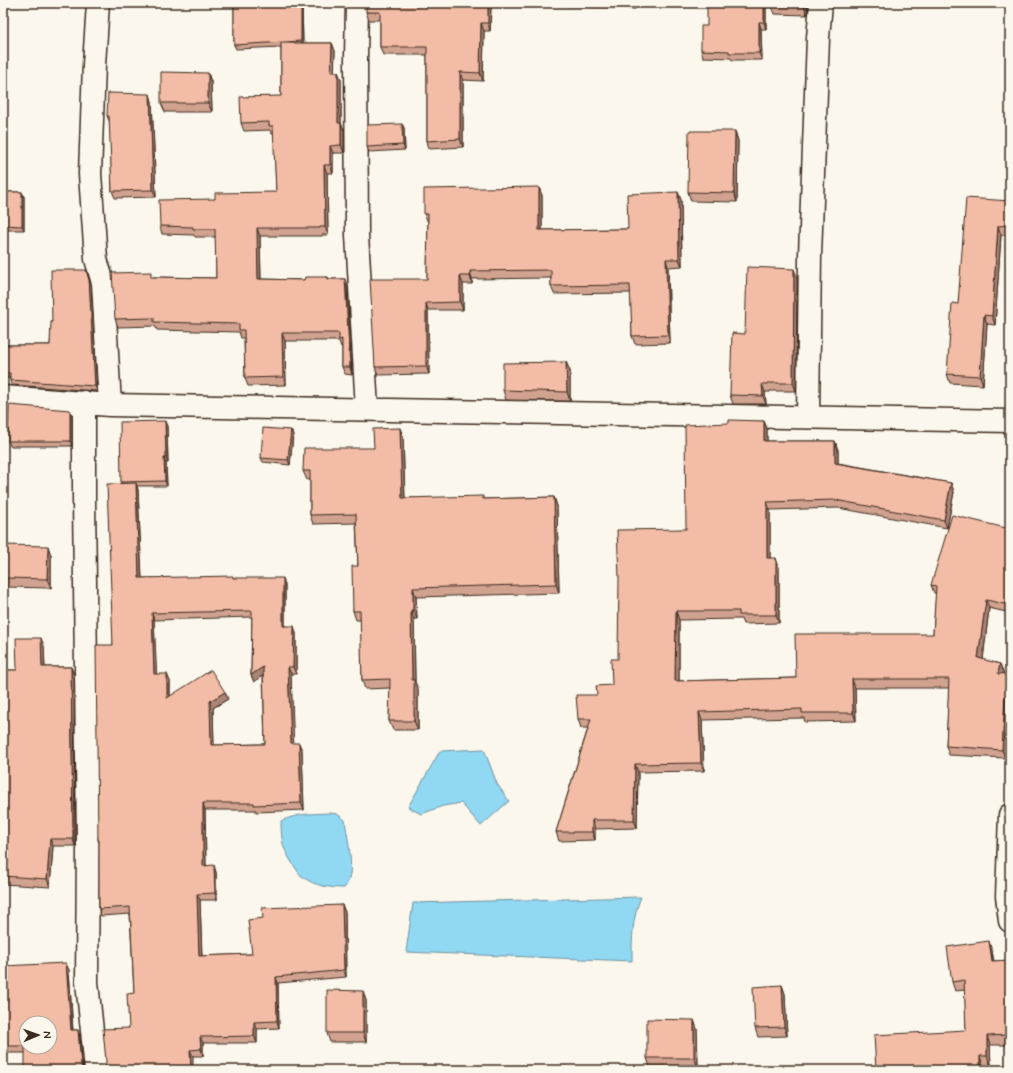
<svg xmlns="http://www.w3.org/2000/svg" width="1013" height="1073" font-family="Mynerve,sans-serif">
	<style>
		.water { fill: #91d8f3; stroke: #6f929e }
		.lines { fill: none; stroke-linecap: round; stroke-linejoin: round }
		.minor-casing { stroke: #3b2a1e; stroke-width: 25 }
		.minor { stroke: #fbf7ec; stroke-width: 22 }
		.wall { fill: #d1a28f; stroke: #3b2a1e; fill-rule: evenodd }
		.shaded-wall { fill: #aa8474; stroke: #3b2a1e }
		.building { fill: #f3bca6; stroke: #3b2a1e; fill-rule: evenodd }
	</style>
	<rect width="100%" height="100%" fill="#fbf7ec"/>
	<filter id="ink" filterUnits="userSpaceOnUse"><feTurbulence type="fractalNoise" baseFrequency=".025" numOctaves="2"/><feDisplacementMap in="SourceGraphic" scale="8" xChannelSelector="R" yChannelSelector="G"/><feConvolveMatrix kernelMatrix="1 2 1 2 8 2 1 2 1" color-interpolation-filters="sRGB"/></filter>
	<g filter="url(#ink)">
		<path class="water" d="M484 749 497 784 509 801 481 826 461 803 443 806 421 814 408 807 440 751Z
			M330 813 337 814 345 820C347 837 357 876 344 888 331 888 314 886 303 877 299 875 298 871 295 867 283 850 281 842 281 821 299 813 311 814 330 813Z
			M641 897C632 918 632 939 632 961L406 952 413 903Z"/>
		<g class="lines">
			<g class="minor-casing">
				<path id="minor" d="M98 3 94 65 90 174 96 259 103 283 110 405
					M357 3 356 58 357 235 367 409
					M3 397 110 405 1010 421
					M84 402V498L88 843 87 982 96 1070
					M808 417 810 255 818 38 821 3
					M1010 815 1007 896 1010 921"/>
			</g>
			<use href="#minor" class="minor"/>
		</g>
		<path class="wall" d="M234 3H302L303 43H332L335 51 334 72H338L341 80V123L344 130V153H333V173H327L328 235H322V236H260L261 279 304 280 328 277 329 279H345L347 287 352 375 345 374 342 367V347H341L339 341H285L286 385 248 386 245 378 244 338H241L239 332 157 330 155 326 118 327 115 319 153 277 216 278V237H195L194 235 162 234 160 226 215 199 276 192 274 134H272L270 130 244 131 241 123 281 96V47L236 49 234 45Z
			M549 3H636L635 9 550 5Z
			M766 3V29H761L762 60H732L731 58 703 57 701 50 707 26Z
			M771 3H808L807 15 775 14 771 5Z
			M491 7 490 31H484L483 81 463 80V147L429 149 427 141V55H383L380 47V20H369L366 12Z
			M208 73 211 82 212 112H165L161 103Z
			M152 101 156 197 115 198 112 191 110 123 107 116Z
			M402 124 404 128 405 150 369 152 367 147Z
			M735 131 738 141 737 202 691 201 688 192Z
			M3 192H22L24 197V230H3Z
			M678 192 681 200 682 266 668 267 670 343 635 344 632 336 631 293 554 294 551 286V278L472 279V284H463V310H428L429 374 378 375 375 367 427 279 428 222 424 214 542 195V230L628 229Z
			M1010 201V235H1001L995 325 987 324 983 385 950 383 947 374 958 304Z
			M88 275 91 285 97 391 11 385 10 380V378H3V345H50L52 322Z
			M797 277 796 391H770V392H765L766 404H733L730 395 745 334Z
			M566 362 570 371V401L506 400 503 390Z
			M70 410 72 415V446H10L8 441Z
			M764 421 767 429V441H835L838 450V463L951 483 954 492 947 528 838 508 770 510V558L779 567V623L743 624 741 619 679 620V681L796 678 933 634 936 593H934L931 585 1010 529V613L989 608 983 660 1000 664 1003 674 1010 673V706H1008L1005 758 949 755 946 746 949 688H855L856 721 805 722 804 718 702 720 704 771 638 772 637 828 595 829V840L559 841 556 832 588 728H581L578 719 597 695 612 685 618 659 686 529 729 423Z
			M167 426 168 463H166L167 486H137L138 490 142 578H234L285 585V626L296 633V674H291L293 743 302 750 304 810 256 812V810H205L206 865 216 872 217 900H200L202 956 252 954 263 918 342 905 345 912 346 977 278 983 279 1028 257 1029V1043H203V1056H193L105 1069 129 1028 134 993 130 914 101 916 99 909V843L98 840 113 645 121 484V482ZM252 617 251 675 254 682 263 676 265 744 214 745 213 708 228 699 170 696V681L156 674 154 620Z
			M400 428 403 437 405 498 484 499 554 497 557 506 559 593 416 597 417 619H414L415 682 418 689V730H393L389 721 390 688 365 689 362 680 361 620H356L353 611 358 566 356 523 313 524 310 515V480H307L303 471 374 448Z
			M1010 428V469L1008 468 1006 464Z
			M291 430 293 435 290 465 263 462 261 458Z
			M3 545 51 555V588L3 587Z
			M44 646 45 667H71L74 675 75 846H53L50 887 3 884V670H17Z
			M992 951 994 961 1010 960V1045H990L991 1066H983L984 1070H876L966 1030 965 990 955 991 952 982Z
			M3 966 69 970 73 1030H78L80 1037 83 1070 25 1053H3Z
			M782 985 785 994 787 1036 758 1037 755 1028Z
			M366 1000V1042H330L327 1033Z
			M694 1020 697 1029 698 1067H650L647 1058Z"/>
		<path class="shaded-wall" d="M301 3H302L303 46 301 41Z
			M488 3H489L491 7 490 31 488 23Z
			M633 3H636L635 9Z
			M764 3H766V29L764 22Z
			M804 3H808L807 15 804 6Z
			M759 22 761 29 762 60 759 53Z
			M481 23 484 31 483 81 480 73Z
			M332 43 335 51 334 80 331 72Z
			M338 72 341 80V130L338 123Z
			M460 72 463 80V147L460 139Z
			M208 73 211 82 212 112 208 103Z
			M150 94 152 101 156 197 153 190Z
			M341 123 344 130V153L341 145Z
			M402 124 404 128 405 150 403 145Z
			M735 131 738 141 737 202 734 193Z
			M330 146 333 153V173L330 165Z
			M324 165 327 173 328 235 325 227Z
			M539 187 542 195V238L539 230Z
			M22 192 24 197V230L22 226Z
			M678 192 681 200 682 266 679 259Z
			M998 226 1001 235 995 325 992 316Z
			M257 228 260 236 261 287 258 279Z
			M666 259 668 267 670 343 668 335Z
			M794 269 797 277 796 391 793 383Z
			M86 270 91 285 97 391 95 386Z
			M470 271 472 279V284L470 276Z
			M460 276 463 284V310L460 302Z
			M345 279 347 287 352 375 350 367Z
			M426 303 428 310 429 374 426 366Z
			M984 315 987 324 983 385 980 376Z
			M282 333 285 341 286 385 283 377Z
			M566 362 570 371V401L567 392Z
			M762 384 765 392 766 404 763 396Z
			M70 410 72 415V446L70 441Z
			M165 421 167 426 168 463 166 458Z
			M764 421 767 429V450L764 441Z
			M400 428 403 437 405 507 402 498Z
			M291 430 293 435 290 465 288 460Z
			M835 441 838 450V471L835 463Z
			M3 444 4 448V475L3 471Z
			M164 458 166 463 167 486 165 481Z
			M136 483 138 490 142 585 139 578Z
			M951 483 954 492 947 528 944 520Z
			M554 497 557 506 559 593 556 584Z
			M767 502 770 510V567L767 558Z
			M48 546 51 555V588L47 579Z
			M776 558 779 567V623L776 615Z
			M283 578 285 585V633L283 626Z
			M413 588 416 597 417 619 413 610Z
			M986 600 989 608 982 667 978 658Z
			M411 610 414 619 415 682 418 689V730L414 721 412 680Z
			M676 611 679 620V690L675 681Z
			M152 613 154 620 157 681 154 674Z
			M294 626 296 633V674L293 667Z
			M41 638 44 646 45 675 42 667Z
			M1000 664 1004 673 1001 682 998 674Z
			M71 667 74 675 75 846 73 839Z
			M263 667 265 674 254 682 251 675Z
			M288 667 291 674 294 750 291 743Z
			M167 674 170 681V705L167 698Z
			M852 679 855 688 856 721 853 713Z
			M225 692 228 699 213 708 214 752 211 745 210 701Z
			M1005 697 1008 706 1005 758 1002 750Z
			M699 712 702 720 704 771 701 763Z
			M299 743 302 750 304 810 301 803Z
			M635 764 638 772 637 828 634 820Z
			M203 803 205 810 206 872 203 866Z
			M592 820 595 829V840L592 832Z
			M50 839 53 846 50 887 47 879Z
			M214 865 216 872 217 900 215 893Z
			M197 894 200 900 202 963 199 956Z
			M342 905 345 912 346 977 344 970Z
			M989 941 992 951 995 971 992 961Z
			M66 963 69 970 73 1037 71 1030Z
			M276 977 278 983 279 1028 277 1021Z
			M782 985 785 994 787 1036 784 1027Z
			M363 991 366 1000V1042L363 1033Z
			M694 1020 697 1029 698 1067 694 1058Z
			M254 1022 257 1029V1043L254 1036Z
			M78 1030 80 1037 83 1070 81 1065Z
			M987 1036 990 1045 991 1066 987 1056Z
			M200 1037 203 1043V1056L201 1049Z
			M190 1050 193 1056V1070H191Z
			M980 1056 983 1066 984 1070H980Z"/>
		<path class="building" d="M234 3H301V41L234 45Z
			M366 3H488V23H481L480 73 460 72V139L427 141V47H380V12H366Z
			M707 3H764V22H759V53H729V51L701 50V26H707Z
			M771 3H804V6L771 5Z
			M281 43H332L331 72H338V123H341V145L330 146V165H324L325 227H320V228H257L258 279 304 280 305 277H328V279H345L350 367H342V339L339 340V333H282L283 377 245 378 244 330H239V324L154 322V318L115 319 112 273 151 272V277L216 278 215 229H193V227L160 226 159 200 215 199V193L276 192 273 126H269V122L241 123 240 97 281 96Z
			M161 72 208 73V103H161Z
			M108 93 150 94 153 190 112 191 109 116H107Z
			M402 124 403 145 367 147V125Z
			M689 131H735L734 193 688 192Z
			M539 187V230L628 229 627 194 678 192 679 259H666L668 335 632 336 630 285 551 286V270L470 271V276H460V302L426 303V366L375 367 370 279H427L428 214H424V189Z
			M3 192H22V226L3 225Z
			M966 198 1010 201V225L998 226 992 316 984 315 980 376 947 374 952 303 958 304Z
			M747 267 794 269 793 383H767V384H762L763 396 730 395 732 333 745 334Z
			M51 270H86L89 280 95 386 10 380V373H3V345H50L51 322H52Z
			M566 362 567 392 503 390V363Z
			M9 405 70 410V441H8Z
			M729 420 764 421V441H835V463L951 483 944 520 835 500 767 502V558H776V615H739V611H676L675 681 796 678 795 634H933L936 586 931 585 952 515 1010 529V605L986 600 978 658 1000 664 998 674 1010 673V697H1005L1002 750 946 746 949 679H852L853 713H802V709L699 712 701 763 635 764 634 820H592V832H556L591 719H578L576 695H597L596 686 612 685 611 659H618L619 578 617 530 686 529 685 425 729 423Z
			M165 421 166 458H164L165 481 121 482 120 422Z
			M263 428 291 430 288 460 261 458Z
			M400 428 402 498 483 496V499L554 497 556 584 413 588V610H411L412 680H414V721H389L390 679 362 680 360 611H353L352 566H358L356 514 310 515V471H303L304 448H374L373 429Z
			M1010 428V464H1006L1009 429Z
			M136 483 139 578 233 576V578H283V626H294L293 667H288L291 743H299L301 803 254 805V803H203V866L214 865 215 893 197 894 199 956 252 954 248 920 263 918 262 908 342 905 344 970 276 977 277 1021 254 1022V1036L200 1037 201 1049 190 1050 191 1070H103L105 1069 106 1062 103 1029 129 1028 127 994 134 993 130 907 99 909V840H98L96 645H113L107 484ZM252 611 251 675 263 667 265 744 211 745 210 701 225 692 211 670 167 698V674H154L152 613Z
			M3 545 48 546 47 579 3 578Z
			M16 638H41L42 667H71L73 839H50L47 879 3 876V670H17Z
			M989 941 992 961 1010 960V1035L987 1036V1056H980V1070H920V1068L876 1070 874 1035 966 1030 964 980 952 982 947 947Z
			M66 963 71 1030H78L81 1065 83 1070H25V1046H3V966ZM26 1023H50V1047H26Z
			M782 985 784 1027 755 1028 753 987Z
			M327 990 363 991V1033H327Z
			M647 1019 694 1020V1058H647Z"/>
	</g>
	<rect width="1013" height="1073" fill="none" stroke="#fbf7ec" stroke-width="16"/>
	<rect x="8" y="8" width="997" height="1057" fill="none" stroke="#3b2a1e" stroke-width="1.5" filter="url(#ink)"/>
	<g transform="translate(38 1035) rotate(88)"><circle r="19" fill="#fbf7ec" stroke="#aea59a"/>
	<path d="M0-3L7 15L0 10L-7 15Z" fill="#3b2a1e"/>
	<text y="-6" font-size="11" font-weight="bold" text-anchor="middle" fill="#3b2a1e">N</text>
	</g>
</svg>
